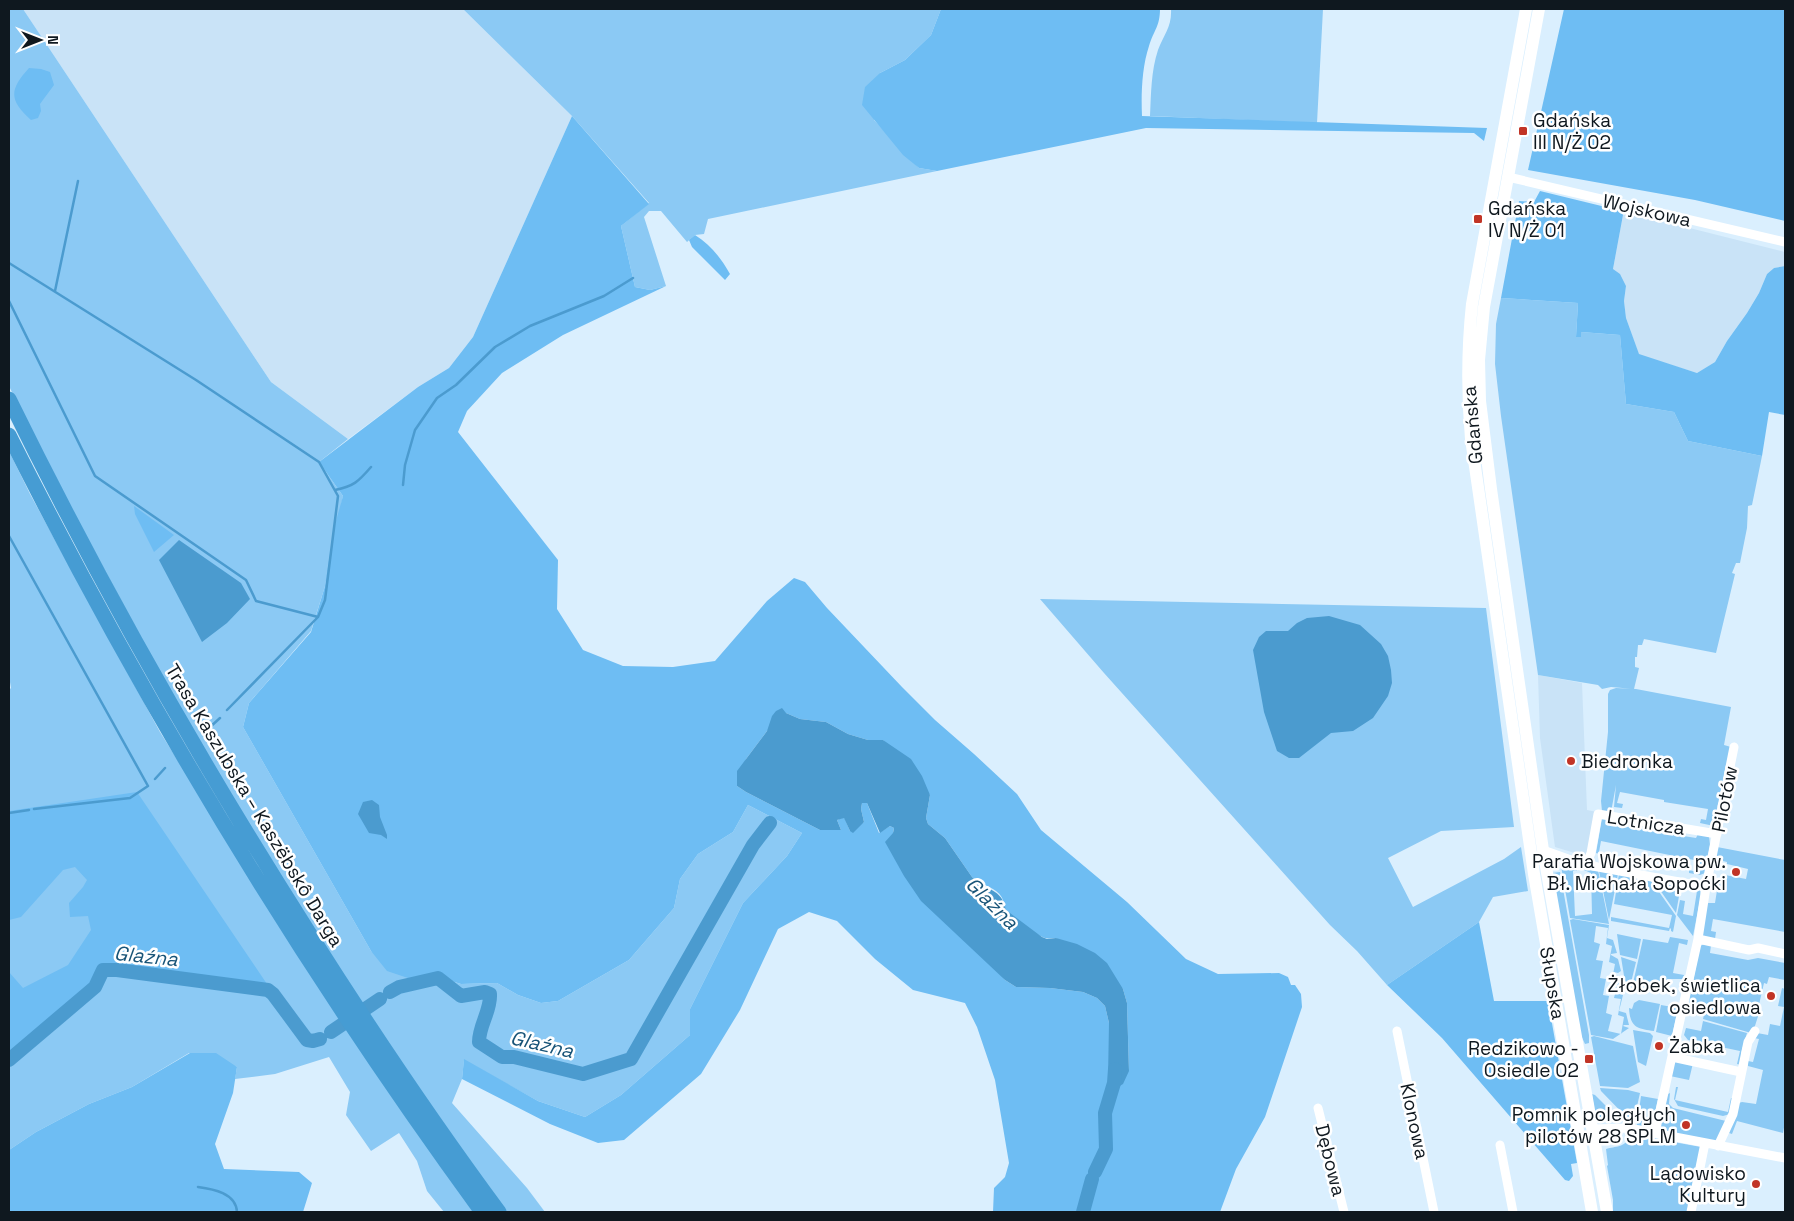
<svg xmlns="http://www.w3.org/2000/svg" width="1794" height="1221" font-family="'Space Grotesk',sans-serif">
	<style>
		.built { fill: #c9e3f7 }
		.green { fill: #8bc9f4; fill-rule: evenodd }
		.forest { fill: #6ebdf3; fill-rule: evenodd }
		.water { fill: #4b9bcf }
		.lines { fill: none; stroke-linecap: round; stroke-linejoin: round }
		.stream { stroke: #4b9bcf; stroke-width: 2.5 }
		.river { stroke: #4b9bcf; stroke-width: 14 }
		.street { stroke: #fff; stroke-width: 9 }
		.secondary { stroke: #fff; stroke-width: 12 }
		.highway { stroke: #469cd3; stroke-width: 15 }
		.poi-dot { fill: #c13426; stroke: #fff; stroke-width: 2 }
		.labels { text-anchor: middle; stroke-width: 5; stroke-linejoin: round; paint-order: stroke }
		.poi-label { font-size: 19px; fill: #0f181f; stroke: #fff; text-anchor: end }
		.street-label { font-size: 19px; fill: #0f181f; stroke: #fff }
		.water-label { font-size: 20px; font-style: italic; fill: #185478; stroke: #fff }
	</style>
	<rect width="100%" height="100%" fill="#daeffe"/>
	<path class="built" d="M23 9H463L572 116 473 337 449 368 418 387 348 439 271 382Z
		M1622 211 1785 252V266L1774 268 1767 274 1759 293 1747 313 1727 341 1715 362 1697 373 1639 355 1626 318 1624 301 1626 286 1613 269 1623 215Z
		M1538 675 1582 683 1587 810 1597 812 1591 858 1555 847 1540 738Z"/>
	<path class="green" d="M9 9H23L271 382 348 439 319 462 343 496 325 586 311 631 249 703 243 727 371 951 411 979H445L461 984 497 983 518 995 541 1003 558 1001 629 960 674 908 680 879 698 854 733 832 748 805 802 833 787 856 743 903 690 1009V1035L621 1095 585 1117 538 1101 464 1060 462 1079 452 1103 527 1188 545 1212H507L412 1082 357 1000 201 748 40 451 9 386Z
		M463 9H941L931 35 905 60 880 73 874 120 919 168 937 171 708 219 704 234 695 235 687 242 661 211H649L644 217 666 286 650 290 635 287 621 226 649 203 572 116Z
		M1171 9H1323L1317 123 1150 116C1151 94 1151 71 1158 50 1164 34 1172 27 1171 9Z
		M1501 298 1578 303 1576 337H1581V332L1620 335 1626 404 1674 412 1688 441 1762 456 1752 505 1748 506 1747 528 1740 563H1736L1732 573 1735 574 1716 653 1644 639 1642 645H1638L1637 657H1635V667L1639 668 1634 689 1611 687 1602 689 1598 685 1538 675 1501 416 1495 364 1496 324Z
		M9 451 30 494 160 732 205 804 475 1212H444L427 1191 417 1161 399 1133 371 1151 346 1115 350 1092 329 1057 275 1074 235 1079 237 1067 189 1053 132 1087 89 1104 36 1132 9 1150V690L11 688 9 676Z
		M1040 599 1486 608 1514 827 1441 831 1388 858 1413 907 1504 859 1521 847 1528 891 1493 897 1479 922 1387 985 1357 951 1330 925 1104 673Z
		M1616 688 1636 689 1731 707 1724 745 1731 747 1714 826 1700 823 1701 819 1706 820 1708 809 1664 802V800L1620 792 1617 803 1623 804 1622 808 1614 807 1616 785 1611 812 1602 811 1601 801 1608 732V694L1610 690Z
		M1602 818 1621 821V826L1696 838 1698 834 1709 836 1710 845 1705 873 1700 875 1689 873V870L1697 872 1699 861 1601 841 1599 852 1605 853 1604 856 1596 853Z
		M1717 847 1785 860V932L1713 919 1711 931 1716 932 1715 939 1702 937 1707 903H1715L1719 878 1724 879 1725 875 1746 879 1748 869 1727 864V862L1723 861V859L1716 856Z
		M1560 860 1577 868V871H1573L1575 916 1592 914 1591 873 1584 870 1586 868 1598 870 1609 924 1570 918Z
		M1599 871 1618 874 1609 920Z
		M1560 872 1589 1035V1043L1585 1044 1579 1031 1552 873Z
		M1619 874 1650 879 1676 916 1673 932 1671 931V929L1670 928 1669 931 1611 921V917L1669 928 1672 915 1614 904Z
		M1653 880 1681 885 1676 913Z
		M1693 889H1700L1701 895 1693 936 1677 915 1680 900 1685 901 1683 914 1693 916 1697 891Z
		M1573 919 1609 925 1607 938 1613 940 1617 953 1611 954V955L1618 959 1621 971 1618 973 1614 972V974L1621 977 1624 988 1622 990 1617 989 1616 991 1623 995 1619 1011 1626 1013 1629 1025H1624L1623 1026 1629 1028 1613 1039 1591 1035 1570 920ZM1596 926 1608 928 1606 944 1612 946 1609 962 1615 964 1612 980 1618 981 1614 998 1621 999 1618 1015 1624 1017 1621 1034 1608 1031 1612 1015 1606 1013 1609 996 1603 995 1606 979 1600 978 1603 961 1596 960 1600 944 1594 942Z
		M1617 934 1641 939 1637 959 1620 955Z
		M1670 937 1688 940 1687 945 1679 943 1673 973 1684 975 1683 979H1667L1666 985 1637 979 1634 992H1631L1643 939 1668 943Z
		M1704 944 1711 945 1710 953 1748 960 1758 958 1785 963V980L1769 977 1767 984 1764 983 1758 1009 1760 1010 1754 1029 1751 1033 1703 1019 1704 1015 1701 1014V1012L1688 1007 1700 946Z
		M1621 957 1636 962 1629 991 1626 988Z
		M1782 988 1785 989V1122L1783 1133 1737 1121 1732 1134 1729 1133 1739 1103 1742 1102 1756 1104 1763 1070 1748 1066V1061L1753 1062 1759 1039 1754 1038 1757 1033 1768 1035 1770 1024 1780 1026 1784 1007 1778 1006Z
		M1639 1000 1660 1004 1654 1031C1637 1029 1630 1027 1629 1008L1632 1009 1634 1003Z
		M1661 1005 1678 1008 1672 1036 1656 1032Z
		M1703 1021 1747 1033 1741 1053V1065L1737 1064 1740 1051 1688 1040 1684 1035 1686 1028 1701 1031Z
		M1633 1030 1650 1033 1653 1036 1646 1066 1638 1062Z
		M1594 1036 1633 1046 1640 1082 1628 1088 1600 1086 1591 1037Z
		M1675 1061 1693 1063 1689 1080 1670 1076Z
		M1676 1087H1678L1675 1100 1728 1112 1731 1098 1734 1099 1730 1114 1723 1116 1678 1106 1674 1099Z
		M1600 1088 1628 1090 1640 1093 1633 1124 1601 1091Z
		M1670 1093 1669 1104 1673 1108 1726 1121 1717 1142 1666 1132 1660 1128 1666 1095Z
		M1592 1094 1595 1095 1612 1112 1613 1116 1612 1120 1602 1119 1595 1115Z
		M1641 1096 1658 1099 1653 1123 1650 1127 1637 1125Z
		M1635 1135 1701 1147 1689 1212H1613V1200L1607 1166 1608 1165 1606 1149C1616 1146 1624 1148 1630 1137L1635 1138Z"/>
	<path class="forest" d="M941 9H1160C1160 26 1154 30 1149 46 1142 67 1141 94 1142 116L1487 128 1484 141 1474 133 1146 128 937 171 919 168 903 155 862 105 865 87 880 73 905 60 931 35Z
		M1564 9H1785V221L1695 200 1528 170Z
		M29 68 41 69 50 72 54 85 40 104 41 111 38 118 31 120C9 100 9 90 29 68Z
		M572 116 649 204 621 226 635 287 650 290 666 286 563 335 502 373 467 411 458 432 558 560 557 609 583 650 623 666 673 667 715 661 767 601 794 578 805 582 827 608 902 687 935 720 974 754 1017 794 1041 830 1127 902 1186 959 1218 974 1279 973 1288 977 1291 985H1295L1301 994 1302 1007 1265 1117 1236 1169 1220 1212H993L994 1188 1005 1177 1009 1163 995 1080 977 1027 965 1003 913 990 875 959 837 921 809 912 778 929 740 1010 701 1074 624 1140 598 1143 550 1124 462 1079 464 1059 538 1101 585 1117 621 1095 690 1035V1009L743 903 787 856 802 833 748 805 733 832 698 854 680 879 674 908 629 960 558 1001 541 1003 518 995 497 983 461 984 445 979H411L387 971 371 951 243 727 249 703 311 632 325 586 334 528 343 496 319 462 418 387 449 368 473 337ZM786 713 800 719 826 722 848 734 868 740H883L930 795 926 818 928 824 945 838 972 877C979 884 988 885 996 891 1006 899 1002 904 1007 911 1011 917 1037 936 1045 938 1048 939 1052 938 1056 938L1123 989 1127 1003 1129 1071 1109 1023 1105 1006 1097 998 1083 992 1050 988 1016 987 1005 980 996 969 893 832 894 828 890 826 879 833 867 803H862L861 809 864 822 850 831 844 817 837 820 841 830H820L746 792 737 786 746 759 767 731Z
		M1540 191 1622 211 1623 215 1613 269 1620 274 1626 286 1624 301 1626 318 1639 354 1697 373 1715 362 1727 341 1747 313 1759 293 1767 274 1774 268 1785 266V415L1769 412 1762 456 1688 441 1674 412 1626 404 1620 335 1581 332V337H1576L1578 303 1501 298 1519 201 1534 202Z
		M695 235C710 244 721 258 730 274L725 280 692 247 689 240Z
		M134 506 174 535 154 552 135 514Z
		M137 792 269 987 102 969 94 987 9 1059V972L23 988 68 965 91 930 88 916 70 917 69 903 83 887 87 880 75 867 63 870 21 917 9 920V811Z
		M1479 922 1494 1001H1548L1577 1163 1571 1164 1573 1176 1569 1181 1565 1180 1442 1038 1387 985Z
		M190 1053H216L237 1067 233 1093 215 1144 224 1169 299 1172 312 1183 303 1212H9V1150L36 1132 89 1104 132 1087Z"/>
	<path class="water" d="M179 540 241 583 250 599 227 623 202 642 159 560Z
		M1329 616 1360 625 1381 644 1388 656 1391 670 1392 683 1388 696 1373 718 1353 731 1331 733 1299 758H1289L1277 751 1264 712 1253 650 1259 637 1266 631H1288L1297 623 1307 618Z
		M782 708 786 713 800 719 826 722 848 734 868 740H883L911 759 922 776 930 795 926 818 928 824 945 838 972 877C986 891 1002 888 1006 910L1042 937 1047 939 1056 938 1077 944 1095 953 1107 963 1123 989 1127 1003 1129 1071 1123 1084 1118 1087 1112 1086 1108 1078 1109 1023 1105 1006 1097 998 1083 992 1050 988 1016 987 1005 980 921 901 904 876 885 842 893 833 894 828 890 826 880 833 867 803H862L861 809 864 822 853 833 850 831 844 818 837 820 841 830H820L746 792 737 786V771L767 731 772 716 776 711Z
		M372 800 379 805 380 817 387 835V839L381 835 369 833 358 814 363 802Z"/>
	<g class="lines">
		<path class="stream" d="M9 263 196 380 319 462 338 496 325 600 318 617 227 710
			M55 291 78 181
			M9 301 95 476 246 580 256 601 318 617
			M403 485 405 465 415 430 437 398 456 385 495 347 530 326 604 296 633 278
			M335 490C354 486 358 482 371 467
			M9 536 148 786
			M209 728 220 718
			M155 779 165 768
			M34 809 130 798 148 786
			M9 813 29 810
			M198 1187C213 1189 236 1193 237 1212"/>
		<path class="river" d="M390 992 399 987 438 978 461 996 485 992 490 994C491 1011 479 1025 479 1042L502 1057H514L583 1074 631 1059 753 845 770 823
			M331 1032 380 999
			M9 1060 95 987 103 970H117L268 990 273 994 307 1040 313 1041 320 1039
			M1095 1172 1106 1149 1105 1113 1114 1083 1115 1069
			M1083 1212 1092 1179"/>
		<path class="street" d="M1508 177 1785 242
			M1543 850 1582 864 1706 887
			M1582 864 1587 862 1591 853 1598 814 1717 834
			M1698 939 1749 950 1758 948 1785 954
			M1397 1031 1434 1212
			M1672 1057 1741 1072
			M1318 1108 1344 1212
			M1592 1129 1628 1128 1785 1158
			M1655 1133 1698 939 1706 887 1734 747
			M1500 1145 1513 1212
			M1718 1146 1733 1114 1748 1042 1755 1031
			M1691 1212 1705 1143"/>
		<path class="secondary" d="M1526 9 1472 304C1467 351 1467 393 1471 439L1534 874 1592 1212
			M1539 9 1484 307 1479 360 1480 401 1491 489 1543 850 1607 1212"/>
		<path class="highway" d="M9 399C81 546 160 690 245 830 325 961 408 1089 499 1212
			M9 435C145 706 303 967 482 1212"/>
	</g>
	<g class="poi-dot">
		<rect x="1518" y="126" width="10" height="10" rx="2.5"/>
		<rect x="1473" y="214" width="10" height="10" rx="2.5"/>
		<circle cx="1571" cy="761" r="5"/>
		<circle cx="1736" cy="872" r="5"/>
		<circle cx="1771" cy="996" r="5"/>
		<circle cx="1659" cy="1046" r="5"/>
		<rect x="1584" y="1054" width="10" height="10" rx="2.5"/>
		<circle cx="1686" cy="1125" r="5"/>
		<circle cx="1756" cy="1184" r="5"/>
	</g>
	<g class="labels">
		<g class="poi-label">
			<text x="1533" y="127" text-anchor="start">Gdańska<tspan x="1533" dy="22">III N/Ż 02</tspan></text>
			<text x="1488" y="215" text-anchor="start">Gdańska<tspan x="1488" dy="22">IV N/Ż 01</tspan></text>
			<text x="1581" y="768" text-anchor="start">Biedronka</text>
			<text x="1726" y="868">Parafia Wojskowa pw.<tspan x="1726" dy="22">Bł. Michała Sopoćki</tspan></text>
			<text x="1761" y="992">Żłobek, świetlica<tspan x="1761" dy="22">osiedlowa</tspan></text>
			<text x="1669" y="1053" text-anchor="start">Żabka</text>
			<text x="1579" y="1055">Redzikowo -<tspan x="1579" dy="22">Osiedle 02</tspan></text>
			<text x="1676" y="1121">Pomnik poległych<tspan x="1676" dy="22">pilotów 28 SPLM</tspan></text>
			<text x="1746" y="1180">Lądowisko<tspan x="1746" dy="22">Kultury</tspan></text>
		</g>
		<g class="street-label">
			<text transform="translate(1647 210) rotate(13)" y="7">Wojskowa</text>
			<text transform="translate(1472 425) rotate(-95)" y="7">Gdańska</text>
			<text transform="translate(1724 799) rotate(-79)" y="7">Pilotów</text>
			<text transform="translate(255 805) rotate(59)" y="7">Trasa Kaszubska – Kaszëbskô Darga</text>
			<text transform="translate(1646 822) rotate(9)" y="7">Lotnicza</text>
			<text transform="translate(1553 983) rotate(80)" y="7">Słupska</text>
			<text transform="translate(1415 1121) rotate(78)" y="7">Klonowa</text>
			<text transform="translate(1331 1160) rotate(76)" y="7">Dębowa</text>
		</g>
		<g class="water-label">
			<text transform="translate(992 903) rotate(45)" y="7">Glaźna</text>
			<text transform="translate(146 956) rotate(6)" y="7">Glaźna</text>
			<text transform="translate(542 1044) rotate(13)" y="7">Glaźna</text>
		</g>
	</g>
	<rect width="1794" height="1221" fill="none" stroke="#0f181f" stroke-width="20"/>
	<g transform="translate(40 40) rotate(90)" stroke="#ffffff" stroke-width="4" paint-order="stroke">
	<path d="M0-4L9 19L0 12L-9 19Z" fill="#0f181f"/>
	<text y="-8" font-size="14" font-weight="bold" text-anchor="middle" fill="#0f181f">N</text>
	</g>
</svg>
